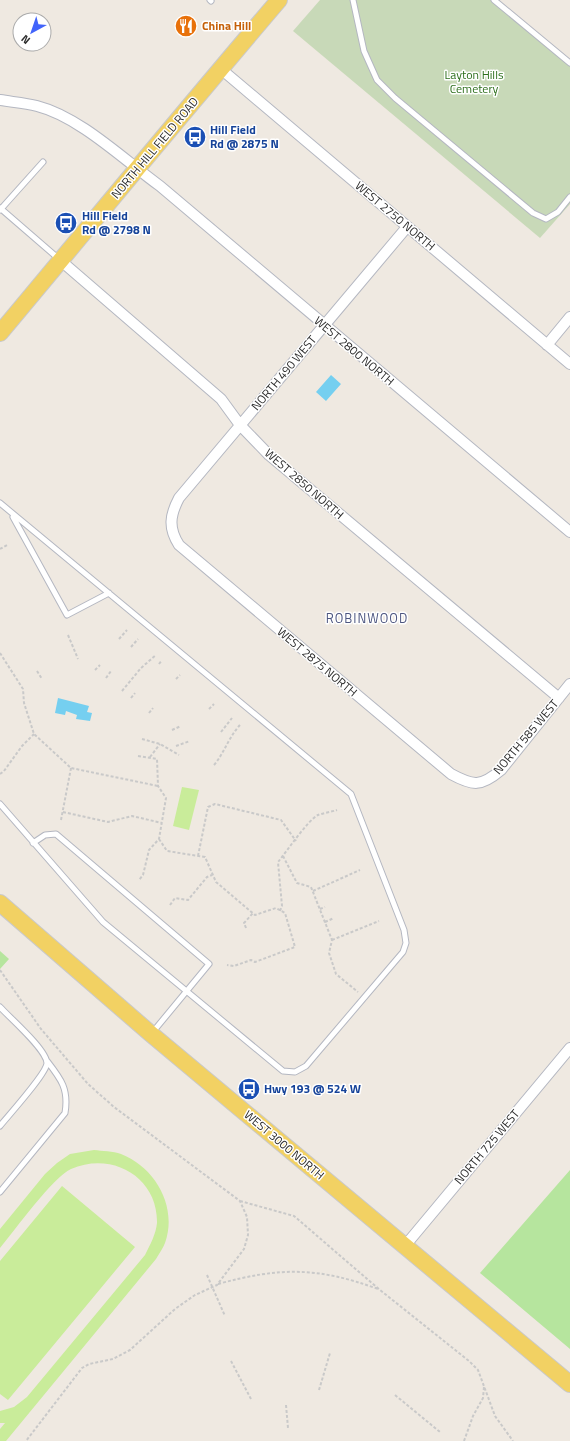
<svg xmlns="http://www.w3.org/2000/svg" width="570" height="1441" font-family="'Titillium Web',sans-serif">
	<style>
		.green { fill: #b6e59e }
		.cemetery { fill: #c8d9b8 }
		.pitch { fill: #c9ec9a }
		.water { fill: #75cff0 }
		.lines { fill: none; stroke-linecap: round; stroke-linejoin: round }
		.service-casing { stroke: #b4b7c1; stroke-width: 7 }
		.minor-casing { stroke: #b4b7c1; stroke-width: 12 }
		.primary-casing { stroke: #c9c9c9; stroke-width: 18 }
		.path { stroke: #c9c9c9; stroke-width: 2; stroke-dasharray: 3 2; stroke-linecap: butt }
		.service { stroke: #fff; stroke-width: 5 }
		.minor { stroke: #fff; stroke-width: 10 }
		.primary { stroke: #f2d163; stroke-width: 16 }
		.labels { text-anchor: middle; stroke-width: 3; stroke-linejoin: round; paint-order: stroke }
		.food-label { font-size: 12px; font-weight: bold; fill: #c56008; stroke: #fff; text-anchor: start }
		.park-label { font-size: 12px; fill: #2c6e1b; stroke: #fff }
		.transit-label { font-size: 12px; font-weight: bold; fill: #164399; stroke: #fff; text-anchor: start }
		.street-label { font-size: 12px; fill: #2e2e2e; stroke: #fff }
		.neighbourhood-label { font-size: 13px; letter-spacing: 1px; fill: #4d5680; stroke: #fff }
	</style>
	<rect width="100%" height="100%" fill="#efe9e1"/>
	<path class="green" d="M0 951 9 959 0 969Z
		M570 1170V1349L480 1273Z"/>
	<path class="cemetery" d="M320 0H498L570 62V204L540 238 293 31Z"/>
	<path class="pitch" d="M182 787 199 790 189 830 173 826Z
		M94 1150C102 1151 113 1151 121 1154 155 1167 178 1207 165 1243 163 1248 159 1254 156 1259L6 1441H0V1429L5 1423H0V1411L14 1407 27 1397 145 1255C150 1245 156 1234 157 1223 158 1177 112 1151 71 1169 53 1177 15 1230 0 1248V1229L45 1174 57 1163 70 1154Z
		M62 1186 135 1247 8 1400 0 1394V1261Z"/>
	<path class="water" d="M331 375 341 384 326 401 316 392Z
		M58 698 89 706 87 712 92 713 90 721 76 719 77 715 66 711 65 715 55 713Z"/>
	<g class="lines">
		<g class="service-casing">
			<path id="service" d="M210 0 211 1
				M353 0 364 51 377 80 395 98 533 213 546 219 558 212 570 197
				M494 0 570 63
				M0 208 59 259
				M0 210 43 162
				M0 503 351 794 404 930 406 943 403 952 306 1066 295 1072 283 1071 103 922 0 804
				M13 517 67 615 109 593
				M33 843 45 835 56 834 209 964 152 1033
				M0 1007C10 1018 46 1049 47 1063 47 1073 8 1116 0 1126
				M0 1192 65 1113C69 1089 61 1079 47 1061"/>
		</g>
		<g class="minor-casing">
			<path id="minor" d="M221 69 570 364
				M0 100C12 102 25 103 37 106 80 117 124 160 160 186L570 532
				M407 227 179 498C170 515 168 528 179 545L451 774C473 786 481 787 501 770L570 684
				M60 260 221 399 240 425 269 455 559 698
				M547 345 570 317
				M404 1247 570 1048"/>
		</g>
		<g class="primary-casing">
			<path id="primary" d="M0 333C93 222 185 110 279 0
				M0 903 151 1034 570 1384"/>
		</g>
		<path class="path" d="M0 549 7 545
			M68 635 78 659
			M119 639 127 630
			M131 647 138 639
			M0 653 23 689 24 703 34 734 71 768 158 786
			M159 664 162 660
			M95 670 100 665
			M37 671 42 679
			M106 678 111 671
			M176 679 180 675
			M122 691 141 668 156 655
			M131 698 135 693
			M209 709 214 704
			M149 713 153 708
			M172 730 181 726
			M221 732 232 718
			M142 739 160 744 179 755
			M176 746 190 741
			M138 756 157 759 158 786 166 798 159 839 149 850 143 875 139 880
			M150 757 160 744
			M214 765C225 752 228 738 240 725
			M0 774 4 771 22 746 34 734
			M63 812 108 822 132 816 162 823
			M61 820 71 768
			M159 839 167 851 205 857 216 882 255 915 276 908 285 913 295 947 255 962 251 960 234 966 227 965
			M198 856 208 807 215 804 281 820 296 841
			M283 856 297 883 311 887 332 940 329 953 336 974 358 992
			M313 891 360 870
			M170 905 175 898 188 900 207 877 212 875
			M320 909 325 907
			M280 911 282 906 278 862C287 851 308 820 318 815 323 813 331 812 337 810
			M325 922 334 918
			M246 928 244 923 253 913
			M332 940 379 921
			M0 970 41 1029 88 1084 114 1107 240 1201 247 1217 248 1235 244 1249 217 1285 195 1295 175 1309 130 1350 113 1359 89 1364 82 1368 26 1441
			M240 1201 294 1216 380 1290 469 1361 478 1370 495 1416 513 1441
			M207 1275 225 1316
			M218 1284C280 1267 318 1267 378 1289
			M231 1361 251 1399
			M319 1390 330 1353
			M395 1395 440 1432
			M286 1405 288 1428
			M464 1441 473 1416 483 1398 484 1387"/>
		<use href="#service" class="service"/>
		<use href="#minor" class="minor"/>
		<use href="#primary" class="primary"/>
	</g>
	<defs>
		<g id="restaurant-disc" transform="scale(1.15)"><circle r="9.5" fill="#e8710a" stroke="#fff"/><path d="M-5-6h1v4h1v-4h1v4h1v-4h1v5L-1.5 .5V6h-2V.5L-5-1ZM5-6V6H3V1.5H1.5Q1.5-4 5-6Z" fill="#fff"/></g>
		<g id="bus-disc" transform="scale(1.15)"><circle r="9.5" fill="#1a4fb4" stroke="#fff"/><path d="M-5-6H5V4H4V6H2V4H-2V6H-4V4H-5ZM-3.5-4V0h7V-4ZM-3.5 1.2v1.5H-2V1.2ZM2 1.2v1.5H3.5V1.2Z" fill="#fff"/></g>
	</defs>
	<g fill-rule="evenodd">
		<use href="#restaurant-disc" x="186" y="26"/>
		<use href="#bus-disc" x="195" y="137"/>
		<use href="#bus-disc" x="66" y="223"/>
		<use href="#bus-disc" x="249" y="1089"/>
	</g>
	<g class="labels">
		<g class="food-label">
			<text x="202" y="30">China Hill</text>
		</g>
		<g class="park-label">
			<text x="474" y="79">Layton Hills<tspan x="474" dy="14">Cemetery</tspan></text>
		</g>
		<g class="transit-label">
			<text x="210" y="134">Hill Field<tspan x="210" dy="14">Rd @ 2875 N</tspan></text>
			<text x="82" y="220">Hill Field<tspan x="82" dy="14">Rd @ 2798 N</tspan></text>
			<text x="264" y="1093">Hwy 193 @ 524 W</text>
		</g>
		<g class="street-label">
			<text transform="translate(155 148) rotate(-50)" y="4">NORTH HILL FIELD ROAD</text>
			<text transform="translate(395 216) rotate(40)" y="4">WEST 2750 NORTH</text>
			<text transform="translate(354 351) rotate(40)" y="4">WEST 2800 NORTH</text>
			<text transform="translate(284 373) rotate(-50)" y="4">NORTH 490 WEST</text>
			<text transform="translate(304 484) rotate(41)" y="4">WEST 2850 NORTH</text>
			<text transform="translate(317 662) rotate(40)" y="4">WEST 2875 NORTH</text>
			<text transform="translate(526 737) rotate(-50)" y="4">NORTH 585 WEST</text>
			<text transform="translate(284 1145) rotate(40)" y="4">WEST 3000 NORTH</text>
			<text transform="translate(487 1147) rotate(-50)" y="4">NORTH 725 WEST</text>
		</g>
		<g class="neighbourhood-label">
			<text x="367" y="623">ROBINWOOD</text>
		</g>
	</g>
	<g transform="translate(32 32) rotate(220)"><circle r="19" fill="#ffffff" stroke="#ababab"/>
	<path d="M0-3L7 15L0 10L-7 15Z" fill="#4264fb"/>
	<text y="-6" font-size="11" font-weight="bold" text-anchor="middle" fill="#2e2e2e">N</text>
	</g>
</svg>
